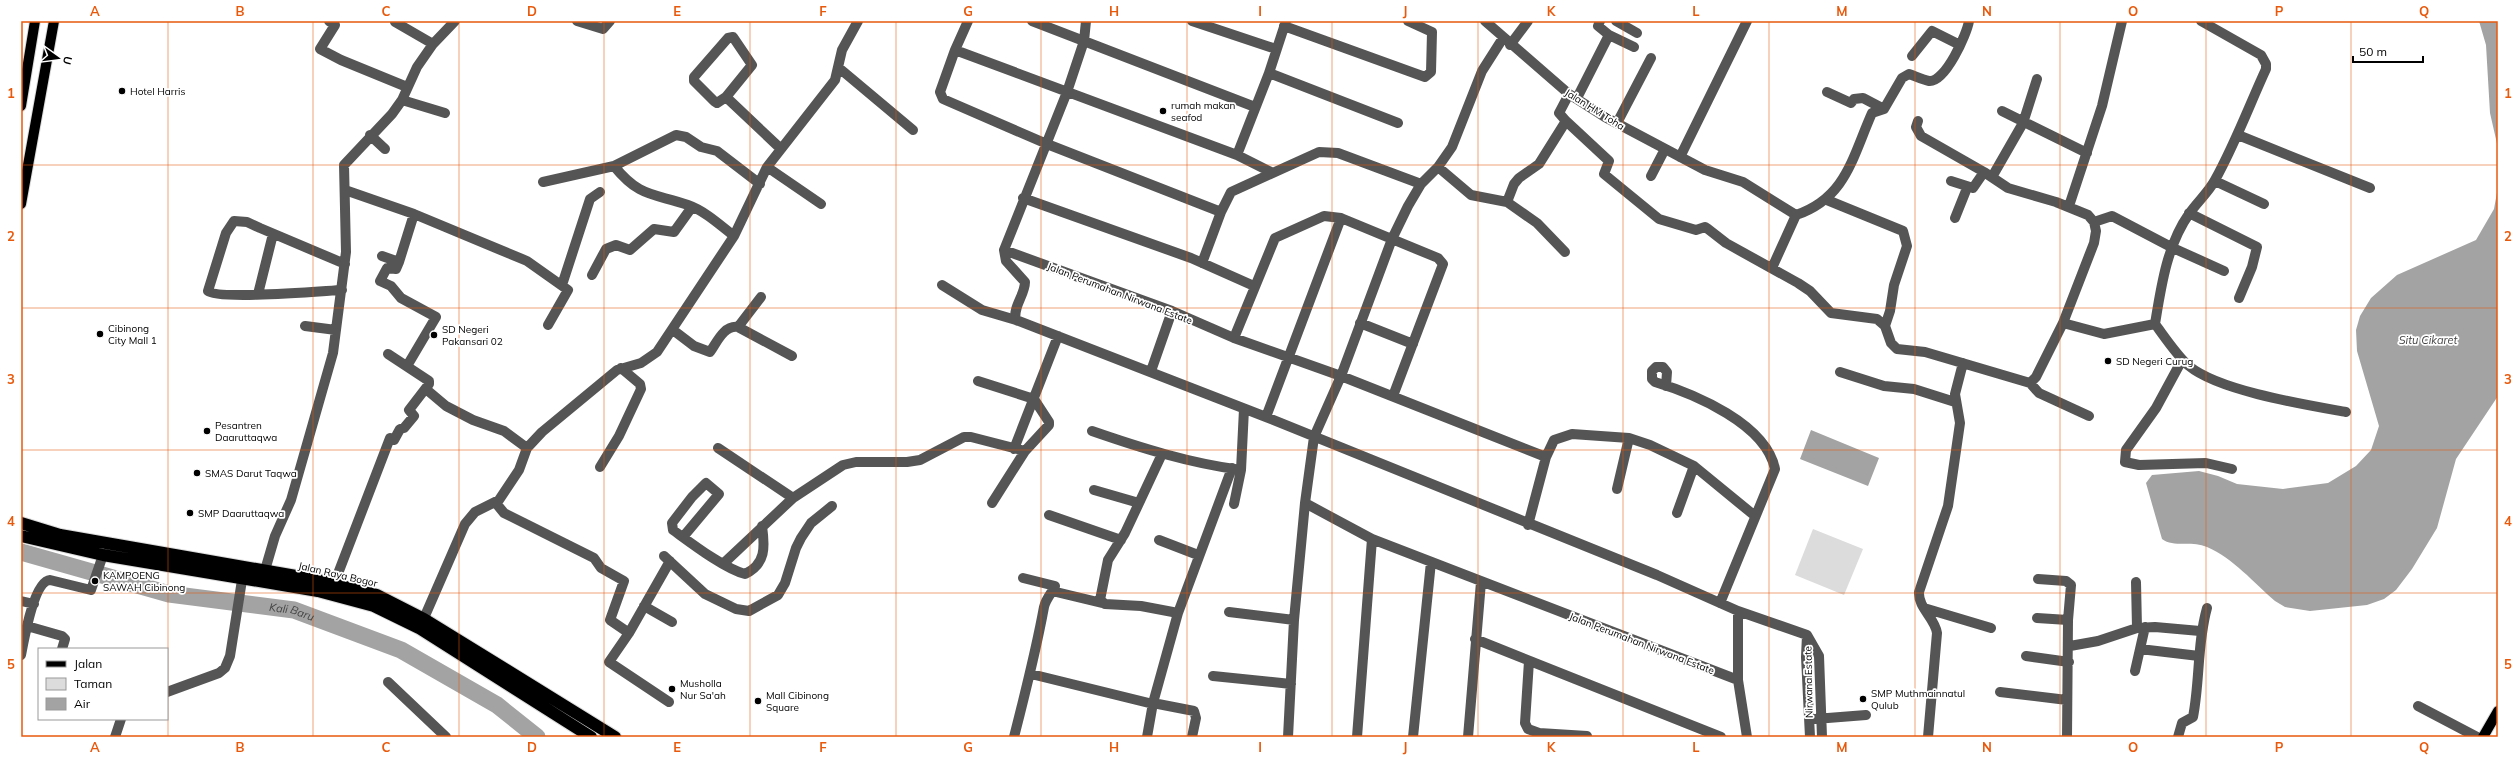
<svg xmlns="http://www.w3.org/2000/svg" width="2519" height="758" font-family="Mulish,sans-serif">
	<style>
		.green { fill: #dcdcdc }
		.water { fill: #a3a3a3 }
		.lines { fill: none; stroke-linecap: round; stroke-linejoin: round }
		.river { stroke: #a3a3a3; stroke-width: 17 }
		.major-casing { stroke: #dbdbdb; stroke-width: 12 }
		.highway-casing { stroke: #dbdbdb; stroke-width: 14 }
		.minor { stroke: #555; stroke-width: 10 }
		.major { stroke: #000; stroke-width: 10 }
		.highway { stroke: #000; stroke-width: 12 }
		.grid { fill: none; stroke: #e8590c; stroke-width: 1; stroke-opacity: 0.55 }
		.poi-dot { fill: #000; stroke: #fff; stroke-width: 1.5 }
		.labels { text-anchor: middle; stroke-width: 3.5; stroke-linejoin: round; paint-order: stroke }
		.poi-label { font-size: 10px; fill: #000; stroke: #fff; text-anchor: start }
		.street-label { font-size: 10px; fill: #000; stroke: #fff }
		.water-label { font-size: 11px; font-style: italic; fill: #444; stroke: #fff }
		.neatline { fill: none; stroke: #e8590c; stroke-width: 1.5 }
		.grid-label { font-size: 13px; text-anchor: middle; font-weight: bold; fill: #e8590c }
	</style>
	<rect width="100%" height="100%" fill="#fff"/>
	<path class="green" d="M1813 529 1863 549 1844 595 1795 575Z"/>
	<path class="water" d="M2479 21H2498V148L2490 113 2486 45Z
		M2498 187V396L2456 459 2437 528 2412 569 2396 590 2384 599 2367 605 2310 611 2285 607 2275 601C2254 583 2233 558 2207 547 2191 540 2174 548 2162 539L2146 483 2152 475 2199 471 2218 476 2237 484 2283 489 2328 483 2356 466 2371 450 2379 426 2357 351 2356 330 2360 316 2371 298 2397 275 2476 240 2494 209Z
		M1811 430 1879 458 1868 486 1800 459Z"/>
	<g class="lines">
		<path class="river" id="s1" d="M21 552 169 594 294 610 401 650 497 705 537 737"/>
		<g class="major-casing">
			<path id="major" d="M21 106 35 21
				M21 204 54 21
				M2483 737 2498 711"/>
		</g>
		<g class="highway-casing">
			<path id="highway" d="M21 523 60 535 319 580 377 595 424 619 615 737
				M21 536 103 555 318 591 374 606 419 628 591 737"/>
		</g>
		<path class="minor" d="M329 21 335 25 320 49 341 60 407 87
			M577 21 603 29 610 21
			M968 21 955 50 1237 155 1271 172
			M1032 21 1255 107
			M1086 21 1084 41 1067 92 1004 250 1006 261 1025 282C1025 295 1012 308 1016 320L1266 417 1657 575 1738 611 1807 635
			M1192 21 1276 49
			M1485 21 1569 94 1605 117 1705 170 1743 182 1796 215
			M1600 21 1598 26 1609 35 1634 47
			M1616 21 1637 33
			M2201 21 2261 55 2266 64V69C2249 106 2235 144 2215 180 2208 193 2197 202 2189 214 2167 245 2161 287 2155 324 2164 336 2178 357 2189 366 2219 391 2307 405 2346 412
			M395 22 433 44
			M1284 26 1425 77 1431 72 1432 32 1408 21
			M733 37 752 65 726 97 717 103 714 101 694 81V77L728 38Z
			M1510 45 1528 21
			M955 50 940 92 943 99 1047 144 1221 212
			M1912 56 1932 31 1960 45
			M839 68 913 130
			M1269 73 1398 123
			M1827 92 1851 103 1854 99 1863 98 1884 109
			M726 97 781 149
			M1577 98 1609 35
			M402 100 445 113
			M2002 111 2087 153
			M1566 121 1609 161 1604 174 1659 219 1696 230 1705 227 1708 229 1726 243 1798 283 1810 291 1831 313 1877 319 1885 326 1891 343 1897 349 1925 352 2030 383 2036 377 2063 323
			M1918 121 1916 127 1921 136 1984 172 2008 188 2056 202 2088 215 2094 222 2096 231 2094 243 2063 323 2104 334 2155 324
			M1617 123 1651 58
			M370 135 385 149
			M2238 135 2370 188
			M1237 155 1269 73 1286 21
			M1680 157 1747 21
			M614 166C640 198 653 193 688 205 705 211 720 225 734 236
			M767 167 821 204
			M1438 167 1471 195 1507 202 1514 184 1519 178 1539 164 1566 121 1559 113 1569 94
			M1651 176 1665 149
			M1992 177 2023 123 2037 79
			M1951 181 1973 188 1984 172
			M2215 181 2264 204
			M543 182 614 166 676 135 686 137 701 147 717 151 760 184
			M345 190 414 214 527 261 568 290 548 325
			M1023 198 1191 258 1254 286
			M1827 200 1903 231 1907 246 1894 285 1890 311 1885 326
			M1507 202 1537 223 1565 252
			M2069 206 2102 106 2122 21
			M2189 213 2257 247 2252 267 2239 298
			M1796 215C1846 198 1852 158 1872 113L1884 109 1902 78 1909 74C1915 76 1923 80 1929 81 1945 83 1967 34 1969 21
			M1955 218 1967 188
			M2094 222 2112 216 2173 248 2224 271
			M1004 250 1172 311 1234 338 1341 376 1546 457
			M382 256 399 262 414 214
			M399 262 396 269 387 268 380 281 391 286 401 298 436 317 407 366
			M1202 263 1221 212 1231 192 1319 152 1338 153 1421 184
			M1772 268 1796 215
			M592 275 606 249 616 245 630 250 654 229 674 232 692 207
			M562 285 590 199 600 192
			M942 285 982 310 1016 320
			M342 290C322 291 217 300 208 291L226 233 234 221 247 222 260 228 345 264
			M258 294 273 234
			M1360 323 1413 344
			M305 326 336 330
			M738 327 792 356
			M673 330 694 346 710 352C717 342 724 325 738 327L761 297
			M1234 338 1275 238 1324 216 1341 218 1438 258 1443 264 1393 396
			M2182 360 2156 408 2126 450 2125 462 2139 465 2206 463 2232 469
			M1151 371 1172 311
			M1840 372 1884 386 1914 389 1955 402
			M978 381 1034 399 1049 422V425L1025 451 992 503
			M2030 383 2039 393 2089 416
			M1666 386 1667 372 1663 367H1656L1652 371V379L1655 382C1695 394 1766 424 1775 469L1720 603
			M427 390 446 406 473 420 504 431 527 448
			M1266 417 1341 218
			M1092 431C1141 448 1189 463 1241 470
			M718 448 793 498
			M1014 449 1058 336
			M1162 454 1125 533 1108 560 1100 600 1105 604 1141 606 1178 613
			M600 467 619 436 641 389 640 384 621 368
			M1617 489 1629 438
			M1094 490 1139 503
			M495 502 504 513 594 558 601 568 624 581 610 620 629 633
			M1305 503 1372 539 1738 680
			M1234 504 1241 470 1244 409
			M1677 513 1694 466
			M1049 515 1121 540
			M1528 525 1546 457 1554 440 1572 434 1629 438 1650 445 1694 466 1755 516
			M683 537 719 494 706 483 692 497 672 523 673 530C691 543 725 569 745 574 766 564 765 547 762 526
			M1159 540 1198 555
			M664 556 705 594 736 609 749 611 778 595 785 583 796 548 801 538 811 523 832 506
			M724 563 793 498 843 465 856 462H907L920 460 964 437H971L1025 451
			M263 577 275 536 291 500 333 353 346 252 344 165 392 114 402 100 417 67 433 44 455 21
			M2038 579 2066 581 2071 585 2068 620 2067 737
			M2136 582 2137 628
			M334 584 390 438 394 440 400 429 404 428 414 416 409 410 429 384V381L388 354
			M1052 591 1102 603
			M21 601 34 604
			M644 606 672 622
			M1924 608 1991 628
			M1738 611V680L1747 737
			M1229 612 1294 620
			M2037 618 2068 620
			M421 625 465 524 475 512 499 500 519 470 527 448 542 432 617 370 641 363 657 352 734 236 767 167 835 80 842 50 858 21
			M27 626 62 636 65 639 62 649
			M1475 639 1721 737
			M2070 646 2098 641 2137 628 2155 627 2200 631
			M2140 649 2199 656
			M21 655C24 640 34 581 50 580L91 590 103 555
			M2026 656 2069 662
			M1529 661 1525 723 1528 729 1539 733 1587 736
			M2135 671 2145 627
			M1031 674 1153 704
			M1213 676 1291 684
			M388 682 446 737
			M167 692 219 673 225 668 230 656 242 580
			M2000 692 2067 700
			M669 702 609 662 629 633 670 561
			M1153 703 1194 711 1196 718 1192 737
			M2418 706 2477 737
			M1815 719 1866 715
			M115 737 121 719
			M1014 737C1025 694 1036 651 1044 607 1046 598 1054 590 1055 586L1023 578
			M1147 737 1153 703 1178 613 1232 468
			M1288 737 1294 620 1305 503 1314 437 1341 376 1392 239 1408 206 1421 184 1438 167 1452 147 1482 71 1503 38
			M1357 737 1372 539
			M1413 737 1431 562
			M1468 737 1481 582
			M1810 737 1806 657 1807 635 1819 656 1822 737
			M1928 737 1937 633C1935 618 1918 608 1919 592L1948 506 1960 423 1955 394 1963 363
			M2178 737 2182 723 2193 717C2200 681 2197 644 2207 608"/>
		<use href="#major" class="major"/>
		<use href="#highway" class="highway"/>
	</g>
	<path class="grid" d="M168 21V737M313 21V737M459 21V737M604 21V737M750 21V737M896 21V737M1041 21V737M1187 21V737M1332 21V737M1478 21V737M1623 21V737M1769 21V737M1915 21V737M2060 21V737M2206 21V737M2351 21V737M21 165H2498M21 308H2498M21 450H2498M21 593H2498"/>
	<g class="poi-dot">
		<circle cx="122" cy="91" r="4"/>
		<circle cx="1163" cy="111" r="4"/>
		<circle cx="100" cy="334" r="4"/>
		<circle cx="434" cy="335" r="4"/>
		<circle cx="2108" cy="361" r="4"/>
		<circle cx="207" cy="431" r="4"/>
		<circle cx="197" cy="473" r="4"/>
		<circle cx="190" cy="513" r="4"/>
		<circle cx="95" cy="581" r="4"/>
		<circle cx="672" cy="689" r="4"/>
		<circle cx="1863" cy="699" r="4"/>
		<circle cx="758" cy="701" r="4"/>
	</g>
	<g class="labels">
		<g class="poi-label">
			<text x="130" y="95">Hotel Harris</text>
			<text x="1171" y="109">rumah makan<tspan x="1171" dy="12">seafod</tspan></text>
			<text x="108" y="332">Cibinong<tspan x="108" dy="12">City Mall 1</tspan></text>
			<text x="442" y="333">SD Negeri<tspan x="442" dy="12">Pakansari 02</tspan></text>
			<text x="2116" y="365">SD Negeri Curug</text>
			<text x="215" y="429">Pesantren<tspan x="215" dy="12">Daaruttaqwa</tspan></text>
			<text x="205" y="477">SMAS Darut Taqwa</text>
			<text x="198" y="517">SMP Daaruttaqwa</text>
			<text x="103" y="579">KAMPOENG<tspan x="103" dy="12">SAWAH Cibinong</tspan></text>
			<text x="680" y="687">Musholla<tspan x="680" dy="12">Nur Sa'ah</tspan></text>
			<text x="1871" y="697">SMP Muthmainnatul<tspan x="1871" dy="12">Qulub</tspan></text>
			<text x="766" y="699">Mall Cibinong<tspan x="766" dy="12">Square</tspan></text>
		</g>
		<g class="street-label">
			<text transform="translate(1595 109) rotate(32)" y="4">Jalan HM Toha</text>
			<text transform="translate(1120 293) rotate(21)" y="4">Jalan Perumahan Nirwana Estate</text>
			<text transform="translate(338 574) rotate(13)" y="4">Jalan Raya Bogor</text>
			<text transform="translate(1642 643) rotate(21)" y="4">Jalan Perumahan Nirwana Estate</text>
			<text transform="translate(1808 682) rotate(-91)" y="4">Nirwana Estate</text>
		</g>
		<g class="water-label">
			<text x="2428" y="344">Situ Cikaret</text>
			<text dy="4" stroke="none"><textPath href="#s1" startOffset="278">Kali Baru</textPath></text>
		</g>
	</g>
	<rect width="2519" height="758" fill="none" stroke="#ffffff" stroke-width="44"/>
	<rect x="38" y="648" width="130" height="72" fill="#ffffff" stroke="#999999"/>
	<rect x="46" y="661" width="20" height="6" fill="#000000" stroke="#999999"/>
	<text x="74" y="668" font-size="12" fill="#000000">Jalan</text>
	<rect x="46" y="678" width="20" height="12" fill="#dcdcdc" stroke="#999999"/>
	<text x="74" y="688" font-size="12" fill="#000000">Taman</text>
	<rect x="46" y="698" width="20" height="12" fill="#a3a3a3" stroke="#999999"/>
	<text x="74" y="708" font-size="12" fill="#000000">Air</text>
	<g transform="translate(58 58) rotate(104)" stroke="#ffffff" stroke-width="3" paint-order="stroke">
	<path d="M0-3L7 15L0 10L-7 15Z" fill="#000000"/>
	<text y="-6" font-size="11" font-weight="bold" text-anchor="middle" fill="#000000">U</text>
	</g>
	<path d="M2353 56v6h70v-6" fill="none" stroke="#000000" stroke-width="2"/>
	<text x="2359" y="56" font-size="12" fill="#000000" stroke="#ffffff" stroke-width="3" paint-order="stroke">50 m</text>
	<rect x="22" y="22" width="2475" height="714" class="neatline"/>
	<g class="grid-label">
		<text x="95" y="16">A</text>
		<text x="240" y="16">B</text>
		<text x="386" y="16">C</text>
		<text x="532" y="16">D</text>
		<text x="677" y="16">E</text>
		<text x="823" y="16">F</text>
		<text x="968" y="16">G</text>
		<text x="1114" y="16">H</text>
		<text x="1260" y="16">I</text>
		<text x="1405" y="16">J</text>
		<text x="1551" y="16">K</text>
		<text x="1696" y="16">L</text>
		<text x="1842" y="16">M</text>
		<text x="1987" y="16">N</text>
		<text x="2133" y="16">O</text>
		<text x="2279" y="16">P</text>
		<text x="2424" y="16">Q</text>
		<text x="11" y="98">1</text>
		<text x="2508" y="98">1</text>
		<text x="11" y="241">2</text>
		<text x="2508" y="241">2</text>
		<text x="11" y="384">3</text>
		<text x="2508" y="384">3</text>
		<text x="11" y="526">4</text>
		<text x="2508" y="526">4</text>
		<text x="11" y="669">5</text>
		<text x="2508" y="669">5</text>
		<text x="95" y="752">A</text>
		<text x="240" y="752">B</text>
		<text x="386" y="752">C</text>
		<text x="532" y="752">D</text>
		<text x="677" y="752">E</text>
		<text x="823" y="752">F</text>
		<text x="968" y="752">G</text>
		<text x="1114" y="752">H</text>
		<text x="1260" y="752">I</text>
		<text x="1405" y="752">J</text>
		<text x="1551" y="752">K</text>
		<text x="1696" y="752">L</text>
		<text x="1842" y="752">M</text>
		<text x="1987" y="752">N</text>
		<text x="2133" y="752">O</text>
		<text x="2279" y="752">P</text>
		<text x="2424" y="752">Q</text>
	</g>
</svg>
